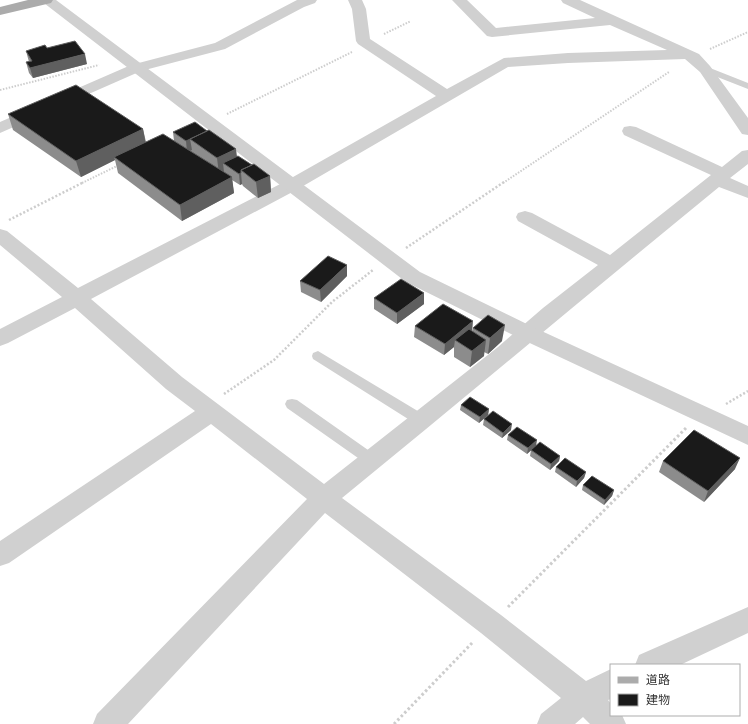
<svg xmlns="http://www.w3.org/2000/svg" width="748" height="724" font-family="Commissioner,'Noto Sans JP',sans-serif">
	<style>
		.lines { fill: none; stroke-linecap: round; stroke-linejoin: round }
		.path-far2 { stroke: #cdcdcd; stroke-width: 2; stroke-dasharray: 1.5 1.5; stroke-linecap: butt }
		.path-far1 { stroke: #cdcdcd; stroke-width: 2.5; stroke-dasharray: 2 2; stroke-linecap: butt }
		.path { stroke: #cdcdcd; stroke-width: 3; stroke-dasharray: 2.5 2.5; stroke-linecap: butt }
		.service { fill: #d0d0d0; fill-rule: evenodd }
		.minor { fill: #d0d0d0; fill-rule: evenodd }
		.tertiary { fill: #d0d0d0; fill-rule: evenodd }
		.primary { fill: #ababab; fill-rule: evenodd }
		.wall { fill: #8c8c8c }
		.shaded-wall { fill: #5f5f5f }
		.building { fill: #1a1a1a; stroke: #5f5f5f }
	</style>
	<rect width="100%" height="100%" fill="#fff"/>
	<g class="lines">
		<path class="path-far2" d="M384 34 411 21
			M710 49 748 32
			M0 90 99 65
			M227 114 352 52
			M82 183 119 165
			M503 183 669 72"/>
		<path class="path-far1" d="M9 220 84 182
			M406 248 504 182
			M224 394 274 360 332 302 373 270
			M726 404 748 391"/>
		<path class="path" d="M508 607 686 428
			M394 724 473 642"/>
		<path class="service" d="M705 66 748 83V89L702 71 700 69Z
			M318 351 426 416 428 420 426 424 421 425 416 424 313 359 312 356 313 353Z
			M292 399 297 400 378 457 380 461 378 465 373 467 368 465 287 408 285 404 287 400Z"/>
		<path class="minor" d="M297 0H317L315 3 304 7 225 49 141 71 0 133V122L131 65 215 43Z
			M348 0H362L366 9 370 39 447 89 504 58 568 53 667 50 610 25 492 37 487 36 452 0H467L496 28 595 18 563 3 561 0H580L699 54 710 66 748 118V135L742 134 700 72 685 59 568 63 508 67 298 189 91 299 182 377 324 484 498 347 543 308 598 265 518 221 516 217 518 213 525 211 532 213 610 255 711 175 624 135 622 131 624 127 630 126 636 127 722 167 742 151 748 150V164L730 178 748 186V198L719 187C593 290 468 395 342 498L501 615 586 681 611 669V699L608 700 611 704V715H622L626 724H590L583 717 575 724H537L541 714 561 698 481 633 325 513 128 724H93L97 714 307 499 211 424 9 563 0 566V541L195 411 166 389 75 308 8 343 0 346V329L62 297 0 245V229L7 231 78 288 286 181 436 96 358 44 356 41 352 9Z
			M748 607V633L680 665H635L639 655Z"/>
		<path class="tertiary" d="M40 0H56L420 272 535 328 748 426V445L519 338 406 282Z"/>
		<path class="primary" d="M28 0H53L51 3 0 15V7Z"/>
	</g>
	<path class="wall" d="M47 48 87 64 33 78 29 73 26 62H29L26 51Z
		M8 114 143 129 146 142 174 141 173 132 237 156 270 176 271 192 258 198 243 186 242 184 240 185 232 180 234 193 182 221 118 173 115 160 81 177 13 130Z
		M347 276 321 302 301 292 300 281Z
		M374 298 424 304 397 324 374 309Z
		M415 326 472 332 473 328 502 341 488 354 484 352V356L470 367 454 357V347L444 355 414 337Z
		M461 405 489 409 488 415 479 423 460 410Z
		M484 419 511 430 502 438 483 425Z
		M508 435 536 445 560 456 559 461 550 470 530 456 531 450 527 454 507 440Z
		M663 461 735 469 704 502 659 472Z
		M556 467 586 472 584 478 576 487 555 472Z
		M583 485 614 490 612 496 604 505 582 490Z"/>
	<path class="shaded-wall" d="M85 54 87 64 33 78 30 68Z
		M143 129 146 145 114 157 115 160 81 177 76 161Z
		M190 139 192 150 187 152 186 141Z
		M236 149 238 165 223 163 224 172 219 174 217 158Z
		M241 173 242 184 240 185 239 174Z
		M270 176 271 192 258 198 256 182Z
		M232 177 234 193 182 221 180 205Z
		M347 265V276L321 302 320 290Z
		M424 293V304L397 324V313Z
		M473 321 472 333 455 340 454 347 444 355 445 344Z
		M505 325 502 341 488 354 490 338Z
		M486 340 484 356 470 367 472 351Z
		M489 409 488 415 479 423 480 417Z
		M512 424 511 430 502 438 503 433Z
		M537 440 536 446 527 454 528 448Z
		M560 456 559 461 550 470 551 464Z
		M740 458 735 469 704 502 708 491Z
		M586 472 584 478 576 487 577 481Z
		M614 490 612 496 604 505 605 500Z"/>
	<path class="building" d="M75 41 85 54 30 68 26 62 32 61 26 51 45 45 47 48Z
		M76 85 143 129 76 161 8 114Z
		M195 122 207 131 186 141 173 132Z
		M209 130 236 149 217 158 190 139Z
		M163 134 232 177 180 205 114 157Z
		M238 156 252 165 241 170V173L239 174 223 163Z
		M254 164 270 176 256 182 241 170Z
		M328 256 347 265 320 290 300 281Z
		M401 279 424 293 397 313 374 298Z
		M443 304 473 321 445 344 415 326Z
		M488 315 505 325 490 338 473 328Z
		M469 329 486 340 472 351 455 340Z
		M470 397 489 409 480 417 461 405Z
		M493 411 512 424 503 433 484 419Z
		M517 427 537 440 528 448 508 435Z
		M694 430 740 458 708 491 663 461Z
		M540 442 560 456 551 464 531 450Z
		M565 458 586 472 577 481 556 467Z
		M592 476 614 490 605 500 583 485Z"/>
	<rect x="610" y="664" width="130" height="52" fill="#ffffff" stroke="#adadad"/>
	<rect x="618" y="677" width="20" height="6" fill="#ababab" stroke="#adadad"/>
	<text x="646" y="684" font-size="12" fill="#333333">道路</text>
	<rect x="618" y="694" width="20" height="12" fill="#1a1a1a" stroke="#adadad"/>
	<text x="646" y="704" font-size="12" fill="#333333">建物</text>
</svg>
